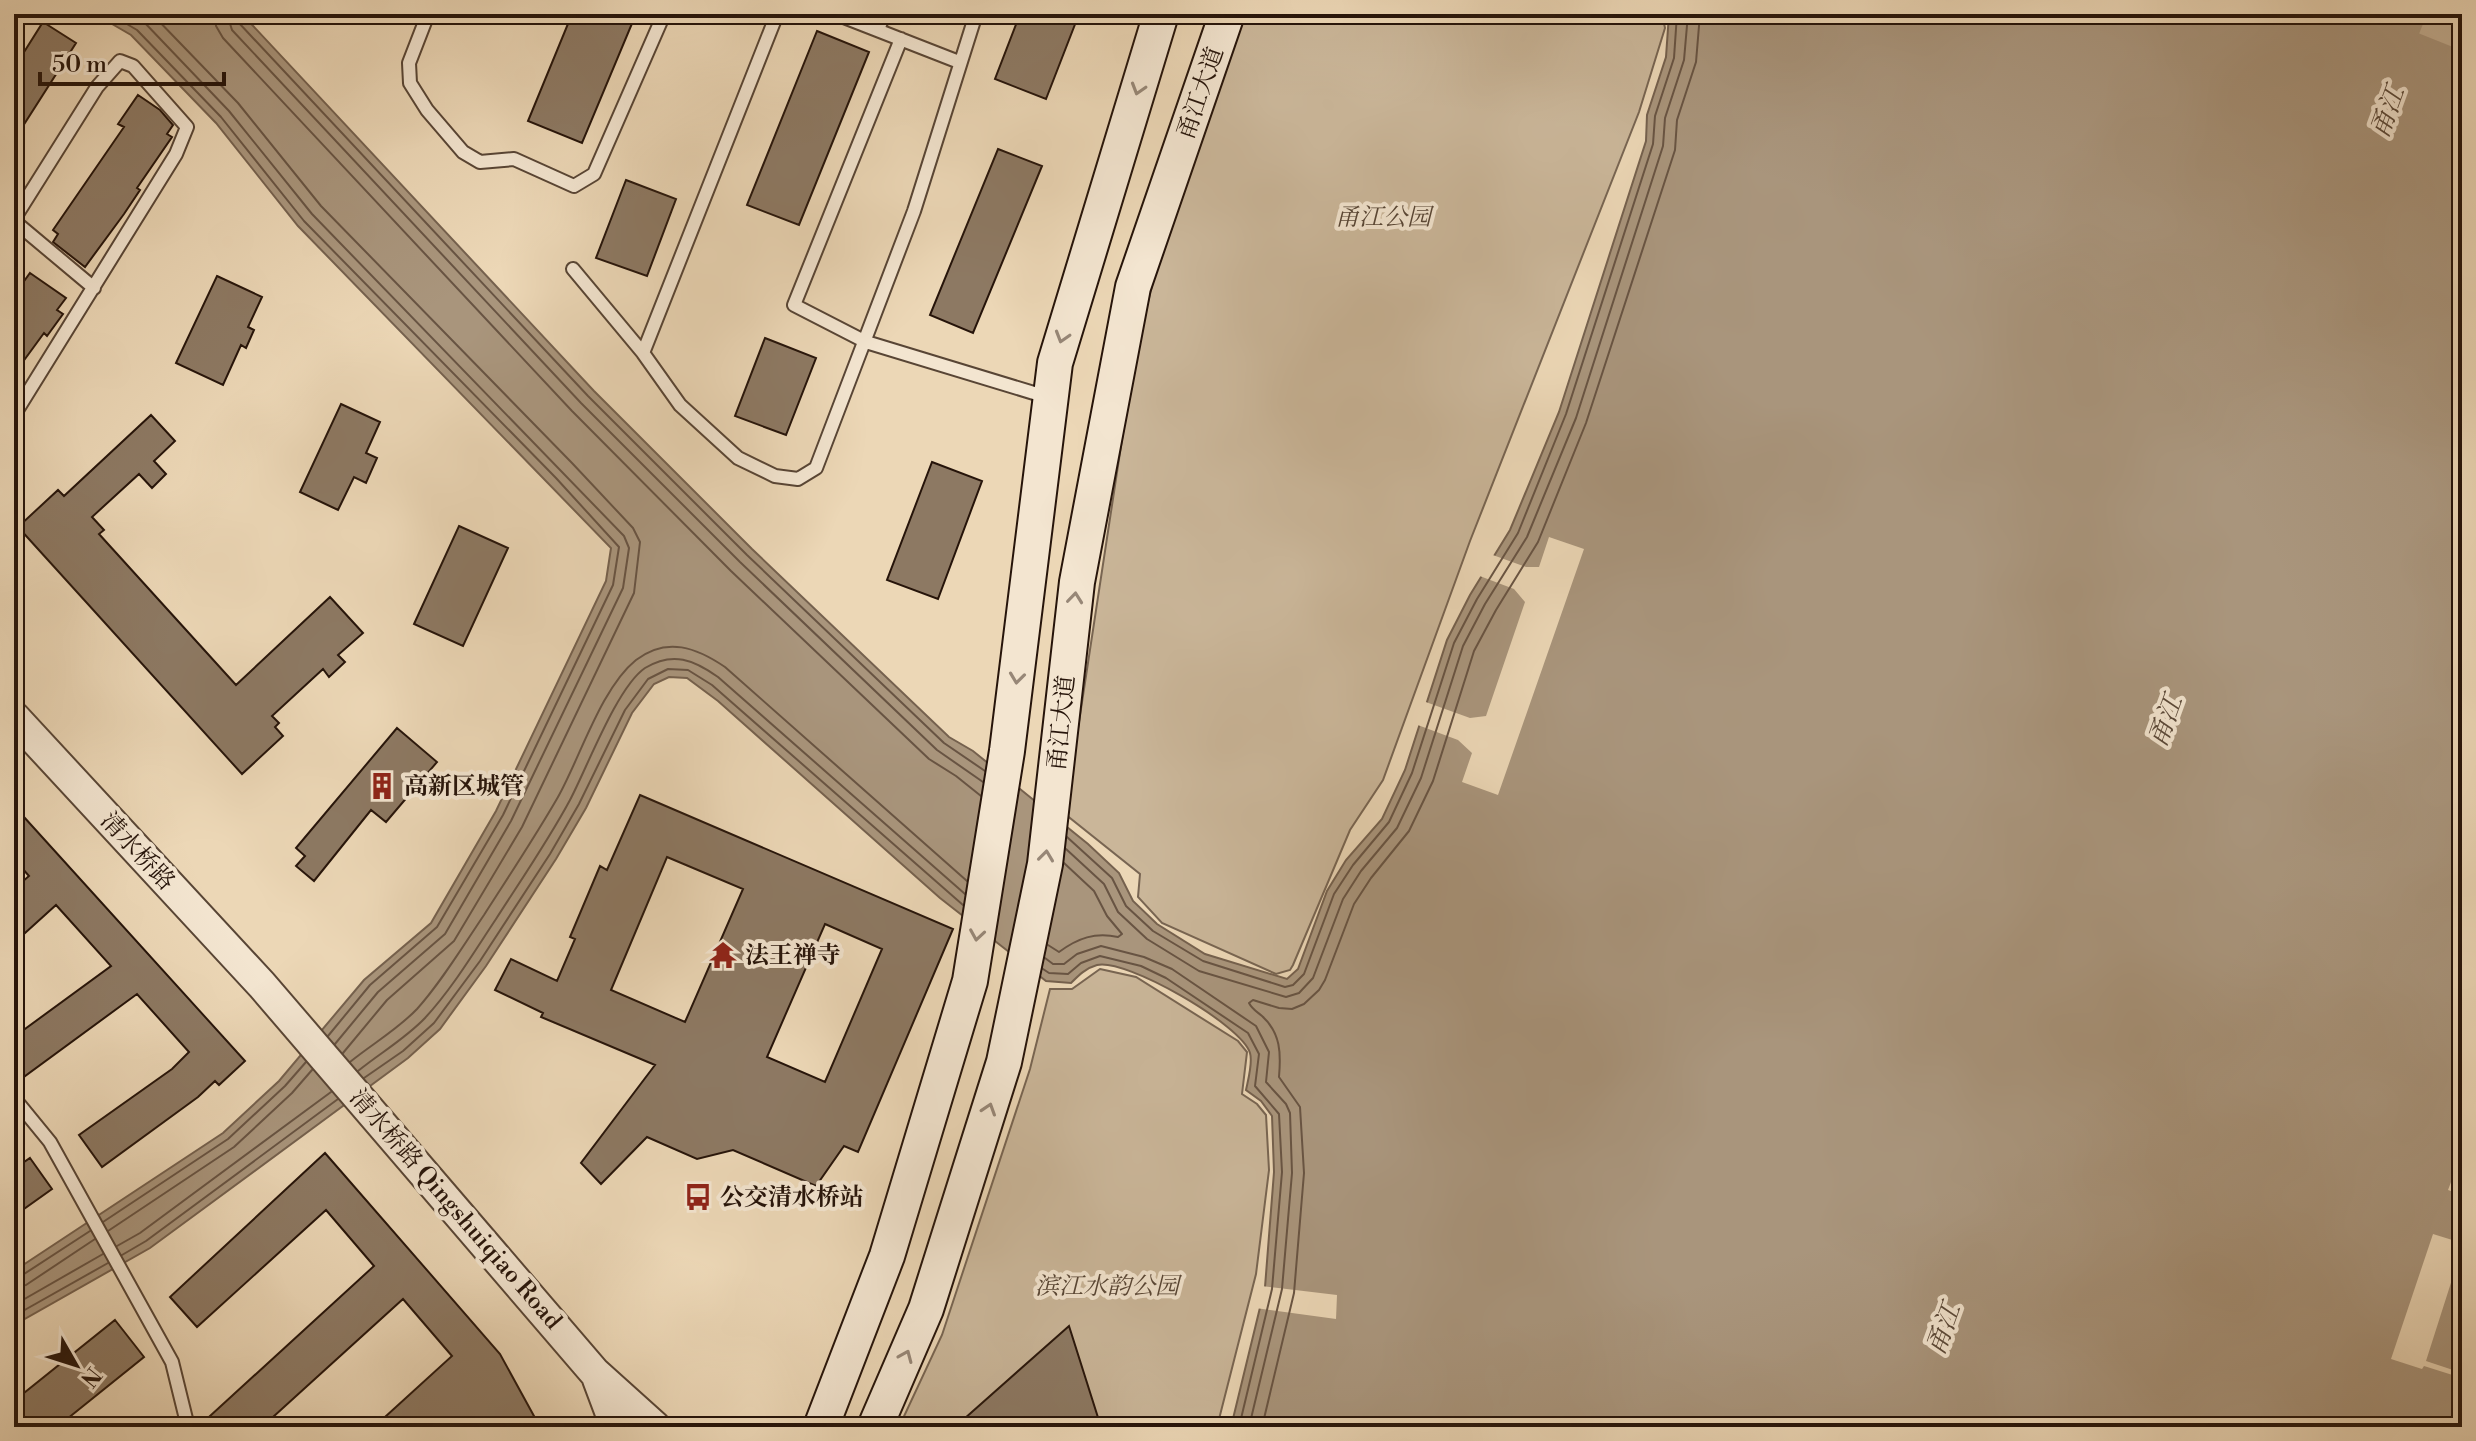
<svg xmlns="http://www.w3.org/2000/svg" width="2476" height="1441" font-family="'Libre Bodoni','Noto Serif SC',serif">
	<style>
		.green { fill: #cab699; stroke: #786552; stroke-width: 2 }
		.water { fill: #a9957c; stroke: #75614e; stroke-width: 2 }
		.pier { fill: #ecd7b6 }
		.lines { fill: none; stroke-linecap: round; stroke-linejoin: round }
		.shore { stroke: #685443; stroke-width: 2 }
		.building { fill: #8d7963; stroke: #26140a; stroke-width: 2; fill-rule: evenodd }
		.trunk-tunnel { stroke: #c4b094; stroke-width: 42; stroke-dasharray: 42 21; stroke-linecap: butt }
		.service-casing { stroke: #584535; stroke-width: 16 }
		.tertiary-casing { stroke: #584535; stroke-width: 34 }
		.secondary-casing { stroke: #26140a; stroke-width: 38 }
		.service { stroke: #f3e5d0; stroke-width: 12 }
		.tertiary { stroke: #f3e5d0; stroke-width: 30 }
		.secondary { stroke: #f3e5d0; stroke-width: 34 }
		.oneway { stroke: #978777 }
		.labels { text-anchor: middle; stroke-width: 8; stroke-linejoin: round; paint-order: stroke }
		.street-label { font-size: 24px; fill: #26140a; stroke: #f3e5d0 }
		.park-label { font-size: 24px; font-style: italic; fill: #574535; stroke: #f3e5d0 }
		.poi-label { font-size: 24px; font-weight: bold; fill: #26140a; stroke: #f3e5d0; text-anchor: start }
		.water-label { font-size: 26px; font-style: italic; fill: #5a4838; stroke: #f3e5d0 }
	</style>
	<rect width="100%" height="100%" fill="#ecd7b6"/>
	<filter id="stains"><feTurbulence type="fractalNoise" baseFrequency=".0025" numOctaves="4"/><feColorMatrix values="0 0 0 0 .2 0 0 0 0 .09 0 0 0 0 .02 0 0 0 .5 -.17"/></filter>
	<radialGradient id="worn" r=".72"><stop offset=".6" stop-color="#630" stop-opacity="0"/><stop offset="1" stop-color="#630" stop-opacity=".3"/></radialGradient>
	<path class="green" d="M1241 14H1662L1665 28 1639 112 1470 541 1383 780 1350 830 1293 965 1290 970 1276 974 1162 923 1138 897 1140 874 1065 814 1135 354 1160 254Z
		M1100 969 1136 977 1238 1041 1247 1052 1242 1094 1257 1104 1266 1115 1269 1170 1256 1274 1217 1427H899L942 1335 1030 1069 1050 989H1072Z"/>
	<path class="water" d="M95 14H242L594 391 752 549 949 737 973 751 1088 844 1119 873 1133 901 1157 924 1205 954 1287 979 1298 969 1327 891 1346 860 1382 819 1405 770 1447 640 1470 595 1510 530 1559 412 1646 141 1647 115 1666 57 1669 14H2462V1427H1231L1265 1287 1274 1172 1272 1116 1261 1101 1246 1090C1248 1080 1253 1063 1250 1053 1242 1025 1126 958 1097 965 1086 968 1079 975 1071 983L1046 981 940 898 718 701 687 678 669 677 654 684 632 713 586 808 556 859 486 966 440 1029 408 1058 150 1248 14 1325V1271L223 1133 279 1081 364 980 431 923 496 811 606 581 611 548 298 226 216 123 131 35Z"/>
	<path class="pier" d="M1549 537 1584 549 1498 795 1462 782 1472 753 1458 740 1415 724 1423 701 1470 718 1486 716 1525 602 1514 589 1477 575 1490 554 1526 567H1539Z
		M2462 1153V1195L2448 1190Z
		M2433 1234 2462 1243V1268L2456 1267 2426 1361 2462 1373V1378L2424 1366 2422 1369 2391 1359Z
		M1261 1286 1337 1295 1336 1319 1255 1308Z"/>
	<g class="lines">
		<path class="shore" d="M110 14 137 30 221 117 304 221 556 478 619 547 613 585 503 815 437 927 370 985 328 1036
			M130 14 144 22 229 111 312 214 624 536 629 548 623 588 511 821 445 934 378 992 335 1044
			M152 14 238 103 321 206 572 463 633 528 640 542 634 593 522 827 454 941 387 1000 343 1053
			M215 14 216 26 223 38 572 411 731 571 929 759 956 776 981 796
			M227 14 232 30 581 403 740 562 937 750 983 782
			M237 14 239 23 588 396 747 555 944 743 985 771
			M1067 837 1112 878 1126 906 1153 931 1203 961 1285 987 1293 985 1304 974 1334 894 1353 865 1389 822 1412 773 1454 643 1477 599 1518 533 1566 414 1653 144 1655 116 1674 58 1677 14
			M1066 849 1104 884 1118 912 1147 939 1199 971 1286 997 1299 993 1313 978 1343 899 1361 871 1397 828 1421 778 1463 646 1485 604 1527 537 1576 418 1663 146 1665 118 1684 60 1688 14
			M1048 945 1059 952C1078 938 1095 932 1118 937L1122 934 1107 916 1094 891 1064 863
			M1045 958 1053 964H1064L1077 954 1101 946 1144 957 1172 969 1256 1026 1269 1052 1266 1082 1286 1104 1290 1113 1292 1173 1282 1289 1249 1427
			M1043 969 1049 973 1068 974 1081 963 1100 956 1141 966 1166 978 1248 1033 1259 1054 1255 1086 1279 1114 1282 1172 1272 1289 1239 1427
			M350 1062C372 1044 397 1030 417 1009 442 981 463 946 484 915 509 876 535 837 558 797 580 758 601 688 636 660 667 636 697 648 725 667L967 881
			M358 1071C380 1053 405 1039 425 1018 452 989 474 952 496 919 521 880 548 841 570 800 587 768 617 687 645 668 673 651 694 660 718 677L965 894
			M364 1078 403 1051 434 1023 480 961 550 854 579 804 625 710 648 679 668 669 688 670 712 685 963 905
			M103 1222 228 1139 285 1086 306 1062
			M108 1231 234 1147 292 1093 312 1070
			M117 1246 140 1233 331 1092
			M122 1255 146 1241 338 1099
			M14 1277 21 1276 90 1231
			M14 1287 26 1285 95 1239
			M14 1305 103 1254
			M14 1316 108 1263
			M1262 1427 1294 1293 1304 1173 1300 1107 1279 1077C1281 1054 1281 1033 1262 1016 1256 1011 1252 1009 1249 1003L1253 1000 1279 1008 1292 1009 1304 1004 1319 990 1325 980 1354 904 1371 878 1409 831 1433 781 1474 651 1496 610 1538 542 1586 423 1675 150 1677 120 1696 62 1700 14"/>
	</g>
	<path class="building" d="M572 14H636L582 143 528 121Z
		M1020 14H1079L1046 99 995 79Z
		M43 22 76 43 14 140V68Z
		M817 31 869 52 799 225 747 205Z
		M138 95 160 110 173 125 167 134 172 137 137 188 140 190 124 214 85 267 53 242 58 234 53 230 124 127 118 124Z
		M998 149 1042 166 973 333 930 315Z
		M626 180 676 199 647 276 596 258Z
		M30 273 66 298 57 310 63 314 47 336 44 333 14 374V295Z
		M217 276 262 297 248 327 254 330 246 348 241 345 223 385 176 363Z
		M765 338 816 358 786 435 735 416Z
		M341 404 380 422 366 453 377 458 366 483 354 477 338 510 300 492Z
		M151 415 175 441 154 461 166 474 152 488 139 474 92 517 104 530 99 534 236 685 330 597 363 633 338 655 345 662 329 677 323 669 272 716 279 723 275 727 283 736 242 774 18 527 58 490 64 496Z
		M932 462 982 481 938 599 887 580Z
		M459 526 508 548 463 646 414 624Z
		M397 728 437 762 386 822 371 810 314 881 296 866 305 856 296 848Z
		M640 795 953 929 858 1152 844 1146 816 1186 733 1150 697 1159 647 1137 601 1184 581 1163 655 1065 541 1017 543 1013 495 990 511 959 557 981 575 939 570 937 600 866 607 870ZM667 857 743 889 685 1022 611 990ZM825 924 882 949 825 1082 767 1057Z
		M14 806 245 1061 219 1085 215 1081 198 1097 102 1167 79 1135 172 1069 189 1052 137 994 21 1079 14 1069V1037L111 966 56 905 14 943V889L29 876 14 859Z
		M325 1153 500 1354 540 1427H374L452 1356 403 1299 262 1427H198L374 1266 326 1210 197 1327 170 1297Z
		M30 1158 52 1189 14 1216V1169Z
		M115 1320 144 1357 57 1427H14V1401Z
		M1069 1326 1101 1427H955Z"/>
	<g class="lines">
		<path class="trunk-tunnel" d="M2427 14 2462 28"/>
		<g class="service-casing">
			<path id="service" d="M428 14 409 63 410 83 427 110 463 152 480 162 514 159 574 186 594 174 664 14
				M836 14 959 62
				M878 30 884 14
				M901 39 794 305 866 342 1047 397
				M14 219 97 87 120 61 133 66 187 127 176 154 14 415
				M14 221 94 288
				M573 269 643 353 680 405 738 458 775 476 798 479 816 468 914 211 976 14
				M643 353 777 14
				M14 1098 50 1142 172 1362 188 1427"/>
		</g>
		<g class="tertiary-casing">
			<path id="tertiary" d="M14 717 262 985 595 1373 655 1427
				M598 1379 616 1427"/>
		</g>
		<g class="secondary-casing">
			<path id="secondary" d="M821 1427 887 1256 970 981 1007 751 1055 363 1161 14
				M875 1427 926 1309 1004 1062 1045 864 1077 582 1133 287 1227 14"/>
		</g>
		<use href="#service" class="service"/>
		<use href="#tertiary" class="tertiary"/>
		<use href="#secondary" class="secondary"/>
	</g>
	<defs><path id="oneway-chevron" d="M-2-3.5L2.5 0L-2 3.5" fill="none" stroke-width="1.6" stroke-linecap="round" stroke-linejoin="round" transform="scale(2)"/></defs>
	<g class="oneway">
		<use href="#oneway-chevron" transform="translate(1138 89) rotate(107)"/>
		<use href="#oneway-chevron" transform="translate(1062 337) rotate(107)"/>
		<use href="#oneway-chevron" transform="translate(1075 598) rotate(-84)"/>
		<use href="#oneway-chevron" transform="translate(1017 678) rotate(97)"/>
		<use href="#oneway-chevron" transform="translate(1046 856) rotate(-83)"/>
		<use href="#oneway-chevron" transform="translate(977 935) rotate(99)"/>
		<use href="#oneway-chevron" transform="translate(989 1109) rotate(-72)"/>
		<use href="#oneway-chevron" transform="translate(906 1356) rotate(-67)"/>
	</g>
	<defs>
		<g id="building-bare" transform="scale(2.16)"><path d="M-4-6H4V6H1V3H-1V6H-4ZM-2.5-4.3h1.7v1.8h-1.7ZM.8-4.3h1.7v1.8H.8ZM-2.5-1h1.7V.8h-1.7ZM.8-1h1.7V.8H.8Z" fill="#8f2418" stroke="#f3e5d0" stroke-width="2.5" paint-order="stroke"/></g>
		<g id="temple-bare" transform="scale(2.16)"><path d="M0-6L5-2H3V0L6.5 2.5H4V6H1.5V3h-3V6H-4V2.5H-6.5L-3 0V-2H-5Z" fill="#8f2418" stroke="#f3e5d0" stroke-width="2.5" paint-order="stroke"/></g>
		<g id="bus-bare" transform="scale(2.16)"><path d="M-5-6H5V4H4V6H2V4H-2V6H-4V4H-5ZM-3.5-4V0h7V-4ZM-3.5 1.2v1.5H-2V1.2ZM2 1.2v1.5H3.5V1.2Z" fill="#8f2418" stroke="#f3e5d0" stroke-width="2.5" paint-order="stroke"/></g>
	</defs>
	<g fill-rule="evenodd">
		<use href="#building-bare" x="382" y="786"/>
		<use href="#temple-bare" x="723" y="955"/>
		<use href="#bus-bare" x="698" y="1197"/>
	</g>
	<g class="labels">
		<g class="street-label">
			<text transform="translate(1200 93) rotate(-71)" y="8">甬江大道</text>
			<text transform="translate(1061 723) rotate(-84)" y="8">甬江大道</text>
			<text transform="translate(138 851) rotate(47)" y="8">清水桥路</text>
			<text transform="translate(456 1209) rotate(49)" y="8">清水桥路 Qingshuiqiao Road</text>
		</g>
		<g class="park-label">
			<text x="1383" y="225">甬江公园</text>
			<text x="1107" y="1294">滨江水韵公园</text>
		</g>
		<g class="poi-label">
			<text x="404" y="794">高新区城管</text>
			<text x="745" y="963">法王禅寺</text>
			<text x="720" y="1205">公交清水桥站</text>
		</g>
		<g class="water-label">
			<text transform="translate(2387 112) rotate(-70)" y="9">甬江</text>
			<text transform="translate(2165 721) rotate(-70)" y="9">甬江</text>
			<text transform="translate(1943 1329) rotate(-70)" y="9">甬江</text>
		</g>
	</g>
	<rect width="2476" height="1441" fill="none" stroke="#ecd7b6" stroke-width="48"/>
	<rect x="16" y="16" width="2444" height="1409" fill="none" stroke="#26140a" stroke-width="4"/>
	<rect x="24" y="24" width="2428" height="1393" fill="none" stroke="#26140a" stroke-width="2"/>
	<g transform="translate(76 1365) rotate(129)" stroke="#f3e5d0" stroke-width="6" paint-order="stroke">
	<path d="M0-6L14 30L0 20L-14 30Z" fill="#26140a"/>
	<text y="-12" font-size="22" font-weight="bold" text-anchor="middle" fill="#26140a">N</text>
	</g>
	<path d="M40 72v12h184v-12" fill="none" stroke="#26140a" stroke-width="4"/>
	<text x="52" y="72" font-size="24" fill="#26140a" stroke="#f3e5d0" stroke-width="6" paint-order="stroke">50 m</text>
	<rect width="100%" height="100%" filter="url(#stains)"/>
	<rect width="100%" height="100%" fill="url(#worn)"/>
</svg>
